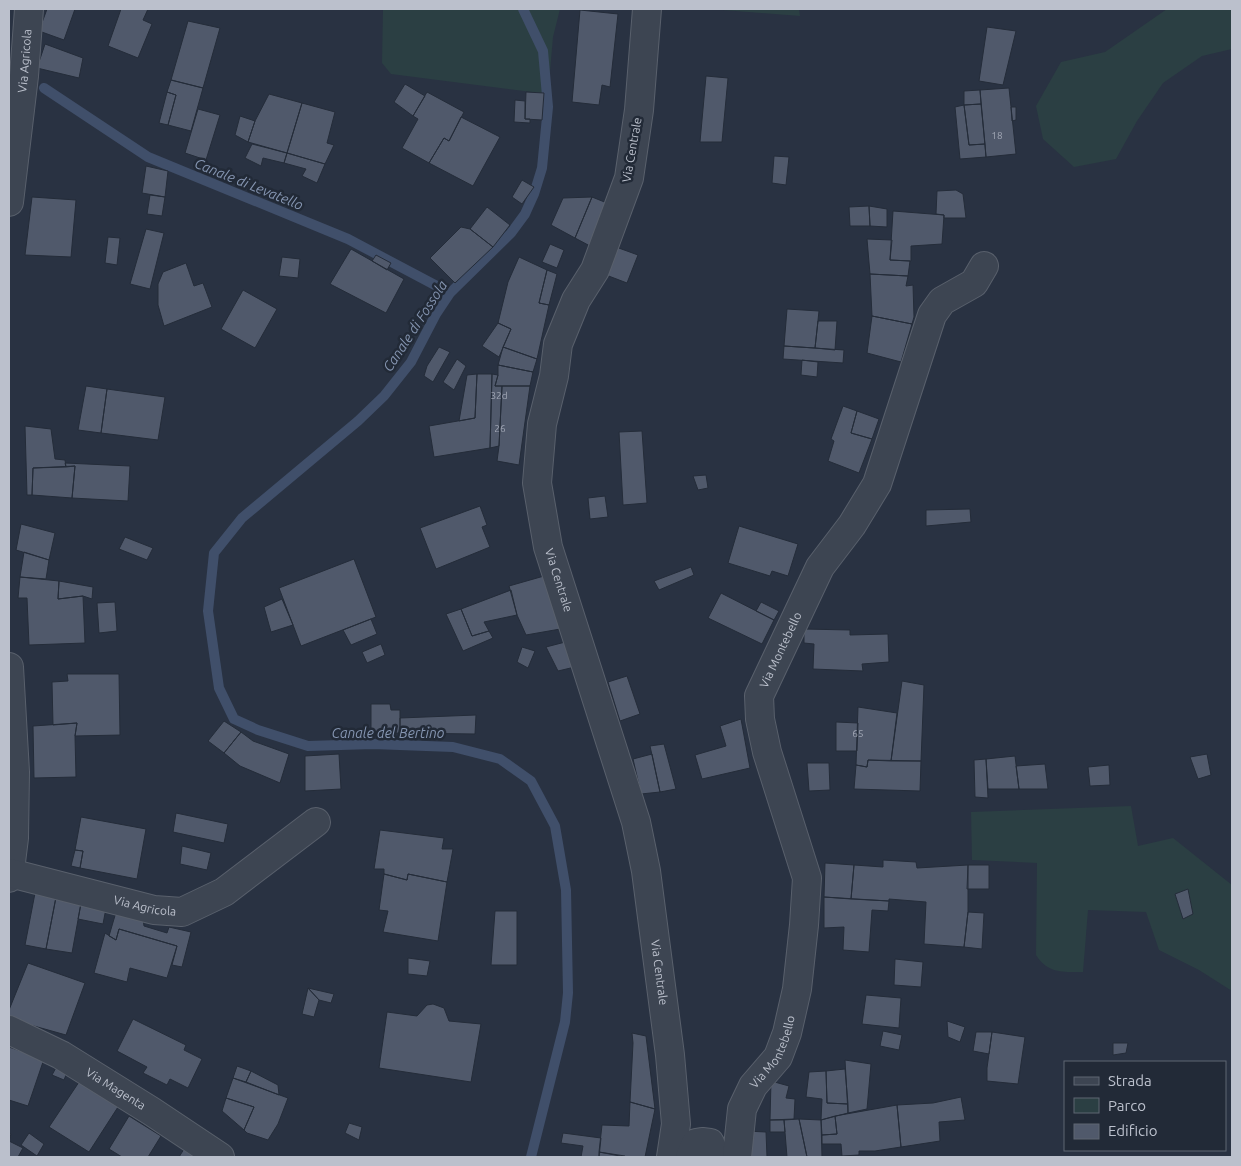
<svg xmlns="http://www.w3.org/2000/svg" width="1241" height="1166" font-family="Ubuntu,sans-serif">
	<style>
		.green { fill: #2b3f43 }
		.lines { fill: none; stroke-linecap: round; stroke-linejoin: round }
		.stream { stroke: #404f6a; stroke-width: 10 }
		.building { fill: #50596b; stroke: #242c39 }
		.minor-casing { stroke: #59606c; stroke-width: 30 }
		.minor { stroke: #3d4552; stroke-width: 28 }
		.labels { text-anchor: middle; stroke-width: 5; stroke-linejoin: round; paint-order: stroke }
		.number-label { font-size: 10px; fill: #a0a6b4 }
		.street-label { font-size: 12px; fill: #bbc0cc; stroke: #222a37 }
		.water-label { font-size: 14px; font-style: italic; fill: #8595b1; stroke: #222a37 }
	</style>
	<rect width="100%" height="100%" fill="#293242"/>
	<path class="green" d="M383 9H560L553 37 548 94 391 74 382 63Z
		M710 9H799L800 16Z
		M1167 9H1232V49L1202 56 1163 83 1137 121 1116 159 1074 167 1043 139 1036 106 1061 62 1105 52Z
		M1131 806 1138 846 1173 838 1232 885V991L1199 970 1159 950 1146 912 1088 910 1083 972C1064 972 1048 974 1036 955L1037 863 972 860 971 812Z"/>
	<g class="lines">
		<path class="stream" d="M523 9 543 51 548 107 542 168 534 194 525 214 511 233 450 293 436 314 411 362 384 396 358 421 242 518 214 553 208 611 219 688 234 719 258 730 308 746 373 744 453 747 500 759 531 781 555 826 566 890 568 993 565 1022 531 1157
			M44 88 148 157 348 239 450 293"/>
	</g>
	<path class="building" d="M47 9H75L64 40 39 31Z
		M121 9H148L143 20 152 24 138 58 108 46Z
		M580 10 618 14 610 87 602 85 599 105 572 102Z
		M188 21 220 28 203 88 171 80Z
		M987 27 1016 31 1003 85 979 81Z
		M45 44 83 58 79 78 37 68Z
		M706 76 728 78 722 142H700Z
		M171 80 203 88 191 131 168 125 176 95 167 92Z
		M405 84 425 96 413 116 394 102Z
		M1009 88 1016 154 986 157 980 90Z
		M980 90 981 104 964 105V91Z
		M167 92 176 95 168 125 159 123Z
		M427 92 464 112 449 141 444 138 429 163 402 148 418 119 413 116Z
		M526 92 544 93 542 120 525 119Z
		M269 94 302 103 287 153 248 142 255 121Z
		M515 100 525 101V119H530V123L514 122Z
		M302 103 335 112 327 143 334 145 325 164 287 153Z
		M981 104 985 144 969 145 964 105Z
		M964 105 969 145 985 144 986 157 960 159 955 107Z
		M1011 107H1016V120L1012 121Z
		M198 109 220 115 206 160 185 153Z
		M240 116 255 121 248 142 235 135Z
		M461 117 500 137 473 186 429 163 444 138 449 141Z
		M252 144 287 153 284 163 263 158 261 166 245 158Z
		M287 153 325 164 317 183 302 176 306 169 284 163Z
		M774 156 789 157 786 185 772 183Z
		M146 166 168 171 165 197 142 193Z
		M522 180 534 187 522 204 512 197Z
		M956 190 963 194 966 218H944V215L936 214 937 191Z
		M150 195 165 197 162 216 147 214Z
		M32 197 76 200 71 257 25 255Z
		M592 197 575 238 551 225 563 198Z
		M592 197 607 203 590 246 575 238Z
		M869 206 870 226H850L849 207Z
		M869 206 887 209V227L870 226Z
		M487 207 510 225 493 247 470 229Z
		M893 211 944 215 942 244 911 246V261L890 260Z
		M461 227 470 229 493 247 455 283 430 258Z
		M146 229 164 233 150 289 130 284Z
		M108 237 120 238 117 265 105 263Z
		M867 239 892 240 890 260 910 261 908 276 870 274Z
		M550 244 564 250 557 268 542 262Z
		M616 247 638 255 627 283 606 275Z
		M351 249 404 279 386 313 330 284Z
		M376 255 391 263 387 270 372 261Z
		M282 257 300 259 298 278 279 276Z
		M519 257 547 270 539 303 549 305 537 359 503 347 511 329 498 323 508 282Z
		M186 263 194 286 203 283 212 307 164 326 158 305V284L163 272Z
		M547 270 557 274 549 305 539 303Z
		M870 274 908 276 906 286 913 285 914 317 912 324 872 316Z
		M243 290 277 309 255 348 221 329Z
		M787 309 819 311 815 348 784 346Z
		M872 316 912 324 901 362 867 353Z
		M818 321H837L835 350 815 348Z
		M498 323 511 329 499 357 482 346Z
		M784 346 844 350 843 363 783 359Z
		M439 347 450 352 433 382 424 376 427 366Z
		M503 347 537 359 533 372 498 365Z
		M457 359 466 366 454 390 443 382Z
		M802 360 818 362 817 377 801 375Z
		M498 365 533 372 530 386H495L498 375Z
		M477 374 475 418 459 421 467 375Z
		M477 374H492L490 448 434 457 429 426 475 418Z
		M492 374 498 375 495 386H502L499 446 490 448Z
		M86 386 107 389 101 433 78 430Z
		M502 386H530L519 465 497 461 499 446Z
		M107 389 165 397 158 440 101 433Z
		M843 406 857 411 851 433 872 439 859 473 828 461 834 441 831 439Z
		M857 411 879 419 872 439 851 433Z
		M25 426 51 429 55 459 65 460 66 467 33 468 32 495H27Z
		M642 431 647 503 623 505 619 432Z
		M65 463 130 466 128 501 72 498 75 466 66 467Z
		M75 466 72 498 32 495 33 468Z
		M706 475 708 488 698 490 693 476Z
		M605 496 608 517 590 519 588 498Z
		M480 506 487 525 482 527 490 547 436 569 420 528Z
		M970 509 971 522 926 526V510Z
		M21 524 55 533 49 560 16 550Z
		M739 526 798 544 788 576 772 571 770 576 728 563Z
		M125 537 153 548 147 560 119 549Z
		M24 552 49 560 46 579 20 577Z
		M354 559 376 617 301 646 279 588Z
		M691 567 694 575 659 590 654 581Z
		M551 574 566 628 526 635 517 615 509 586Z
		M20 577 59 581 58 599 83 596 85 643 29 645 27 598H18Z
		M59 581 93 587 92 599 83 596 58 599Z
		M511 590 517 615 484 622 489 631 472 636 461 609Z
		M721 593 774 620 762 644 708 618Z
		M282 599 293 625 271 632 264 607Z
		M115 602 117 631 99 633 97 603Z
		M761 602 779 611 774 620 756 611Z
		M461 609 472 636 489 631 493 638 463 651 446 614Z
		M371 619 377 634 351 645 343 630Z
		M804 629 850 630V635L888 634 889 662 862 664 863 671 813 669 814 644 804 643Z
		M573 640 579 666 558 671 546 647Z
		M381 644 385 655 367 663 362 652Z
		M522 647 535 651 528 668 517 662Z
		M67 674H119L120 735 75 736 77 723 53 725 52 682 68 681Z
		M627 676 640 714 620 721 608 682Z
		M902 681 924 685 921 761H891Z
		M371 704H390L391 710H400V733L371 734Z
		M858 707 897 713 891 761 868 760 867 767 856 765Z
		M476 715 475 734 400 733V718Z
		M741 719 750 768 702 779 695 755 726 746 720 726Z
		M224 721 241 732 224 753 208 741Z
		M836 722 858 723 857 751H836Z
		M77 723 75 736 76 777 34 778 33 726Z
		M241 732 253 741 289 754 280 783 240 766 224 753Z
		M664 744 676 789 660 792 650 746Z
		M339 754 341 789 305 791V756Z
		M652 754 660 792 641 794 633 759Z
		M1207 754 1211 775 1198 779 1190 757Z
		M1015 756 1019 789H988L986 759Z
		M986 759 988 798 975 797 974 760Z
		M868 760 921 761 920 791 854 789 856 765 867 767Z
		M807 763H829L830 790 809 791Z
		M1045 764 1048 789H1019L1016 766Z
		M1109 765 1110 785 1090 786 1088 767Z
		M176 813 228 824 224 843 173 832Z
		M81 817 146 829 137 879 80 868 83 851 75 850Z
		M380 830 444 838 442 849H453L447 882 408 874 407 880 384 874V869H374Z
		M182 846 211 853 207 870 180 864Z
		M75 850 83 851 80 868 71 866Z
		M883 860 916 862 917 868 968 865V912L964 947 924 944 926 902 889 899V901L851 899 854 865 883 867Z
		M825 863 854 865 851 899 824 897Z
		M968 865H989V889H967Z
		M384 874 407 880 408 874 447 882 438 941 383 932 388 911 379 910Z
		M36 888 57 892 46 949 25 945Z
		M1188 889 1193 914 1183 919 1175 894Z
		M57 892 82 898 72 953 46 949Z
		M824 897 889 901 888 911 872 910 869 952 843 950 844 927 824 928Z
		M82 898 107 903 103 924 78 919Z
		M495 911H517V965H491Z
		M116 912 143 919 144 926 167 933 169 927 191 932 182 967 172 965 177 946 119 929 116 940 109 936Z
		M968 912 984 913 982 949 964 947Z
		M119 929 177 946 167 978 130 968 127 982 94 973 105 933 116 940Z
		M408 958 430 961 427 976 408 974Z
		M895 959 923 962 921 987 894 985Z
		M28 963 85 983 66 1035 9 1019V1010Z
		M308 988 319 1000 314 1017 302 1014Z
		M308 988 334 994 331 1003 319 1000Z
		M866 995 901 998 899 1028 862 1024Z
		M433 1004 444 1008 449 1021 481 1024 471 1082 379 1068 387 1012 417 1016 427 1005Z
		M133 1019 186 1045 184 1050 202 1059 188 1088 170 1079 167 1085 143 1073 147 1067 117 1051Z
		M947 1021 965 1027 960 1042 948 1037Z
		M883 1031 902 1035 899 1050 880 1046Z
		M976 1032H992L989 1054 973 1051Z
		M992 1032 1025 1037 1018 1084 987 1081V1068Z
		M632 1033 646 1036 655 1109 630 1102 633 1043Z
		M1113 1043H1128L1126 1053 1113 1055Z
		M9 1047 44 1059 28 1106 9 1100Z
		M845 1060 871 1064 867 1109 848 1113Z
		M58 1064 68 1070 64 1080 52 1075Z
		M237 1066 251 1071 246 1082 233 1078Z
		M845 1069 848 1104 827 1103 826 1071Z
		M251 1071 278 1085 279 1095 246 1082Z
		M826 1071 827 1103 848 1104V1113L821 1120 822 1099 806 1097 809 1072Z
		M233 1078 288 1098 278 1124 268 1140 247 1133 244 1130 254 1107 226 1098Z
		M771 1081 789 1086 786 1098 795 1099 794 1119 770 1120Z
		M79 1082 118 1107 89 1152 49 1127Z
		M961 1097 965 1120 939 1122 940 1141 901 1147 897 1105 933 1103Z
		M226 1098 254 1107 244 1130 222 1111Z
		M630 1102 655 1109 645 1157H625L599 1152 602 1125 629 1126Z
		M897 1105 901 1147 875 1151H859V1155L842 1156 841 1144H822V1135L837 1134 835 1116Z
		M129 1116 161 1136 148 1157H122L109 1149Z
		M835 1116 837 1134 822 1135 821 1120Z
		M799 1119 821 1120 822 1157H807Z
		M799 1119 807 1157H787L784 1120Z
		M770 1120H784L785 1132H770Z
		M349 1123 362 1127 359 1140 345 1133Z
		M746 1131 766 1132 767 1157H745Z
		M9 1133 11 1134 9 1141 23 1148 18 1157H9Z
		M29 1133 44 1144 37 1156 21 1145Z
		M563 1133 601 1138 599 1157H581L583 1146 561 1143Z
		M184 1149 197 1157H179Z
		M599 1152 625 1156V1157H599Z"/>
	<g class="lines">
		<g class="minor-casing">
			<g id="minor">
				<path id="s1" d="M647 9 639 110 629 178 595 270 576 300 558 344 554 376 542 424 537 483 548 547 636 822 646 871 670 1055 676 1124 671 1157"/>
				<path id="s2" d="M9 202 24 76 29 9"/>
				<path d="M9 667 15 772 14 838 9 878"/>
				<path id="s3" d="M10 873 154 910 182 912 224 892 316 822"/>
				<path id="s4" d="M9 1030 61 1055 151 1111 220 1157"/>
				<path d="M690 1157 696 1143 702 1142 710 1143 716 1157"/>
				<path id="s5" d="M737 1157 742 1109 753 1086 778 1057 787 1033 797 989 804 925 807 878 767 752 760 719 759 696 820 567 852 525 877 484 932 315 942 301 974 283 984 266"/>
			</g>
		</g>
		<use href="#minor" class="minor"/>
	</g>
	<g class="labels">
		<g class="number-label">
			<text x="997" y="139">18</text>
			<text x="499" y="399">32d</text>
			<text x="500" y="432">26</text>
			<text x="858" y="737">65</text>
		</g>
		<g class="street-label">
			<text dy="4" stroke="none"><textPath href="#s2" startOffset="142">Via Agricola</textPath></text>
			<text transform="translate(632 150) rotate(-80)" y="4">Via Centrale</text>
			<text dy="4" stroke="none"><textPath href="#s1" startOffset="592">Via Centrale</textPath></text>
			<text dy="4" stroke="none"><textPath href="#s5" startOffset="534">Via Montebello</textPath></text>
			<text dy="4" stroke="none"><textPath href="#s3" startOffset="139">Via Agricola</textPath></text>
			<text dy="4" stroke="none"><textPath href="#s1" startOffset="998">Via Centrale</textPath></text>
			<text dy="4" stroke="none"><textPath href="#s5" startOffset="114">Via Montebello</textPath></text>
			<text dy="4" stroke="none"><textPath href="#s4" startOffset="122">Via Magenta</textPath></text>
		</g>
		<g class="water-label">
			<text transform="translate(249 184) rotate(22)" y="5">Canale di Levatello</text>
			<text transform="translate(415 326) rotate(-57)" y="5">Canale di Fossola</text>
			<text x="388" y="738">Canale del Bertino</text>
		</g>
	</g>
	<rect width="1241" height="1166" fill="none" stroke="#bbc0cc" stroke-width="20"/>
	<rect x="1064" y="1061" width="162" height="90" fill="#222a37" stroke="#5f6673"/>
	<rect x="1074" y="1077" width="25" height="8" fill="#3d4552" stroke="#5f6673"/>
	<text x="1108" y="1086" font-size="15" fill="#bbc0cc">Strada</text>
	<rect x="1074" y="1098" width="25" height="15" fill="#2b3f43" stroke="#5f6673"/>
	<text x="1108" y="1111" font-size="15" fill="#bbc0cc">Parco</text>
	<rect x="1074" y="1124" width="25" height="15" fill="#50596b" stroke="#5f6673"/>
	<text x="1108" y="1136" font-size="15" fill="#bbc0cc">Edificio</text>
</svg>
